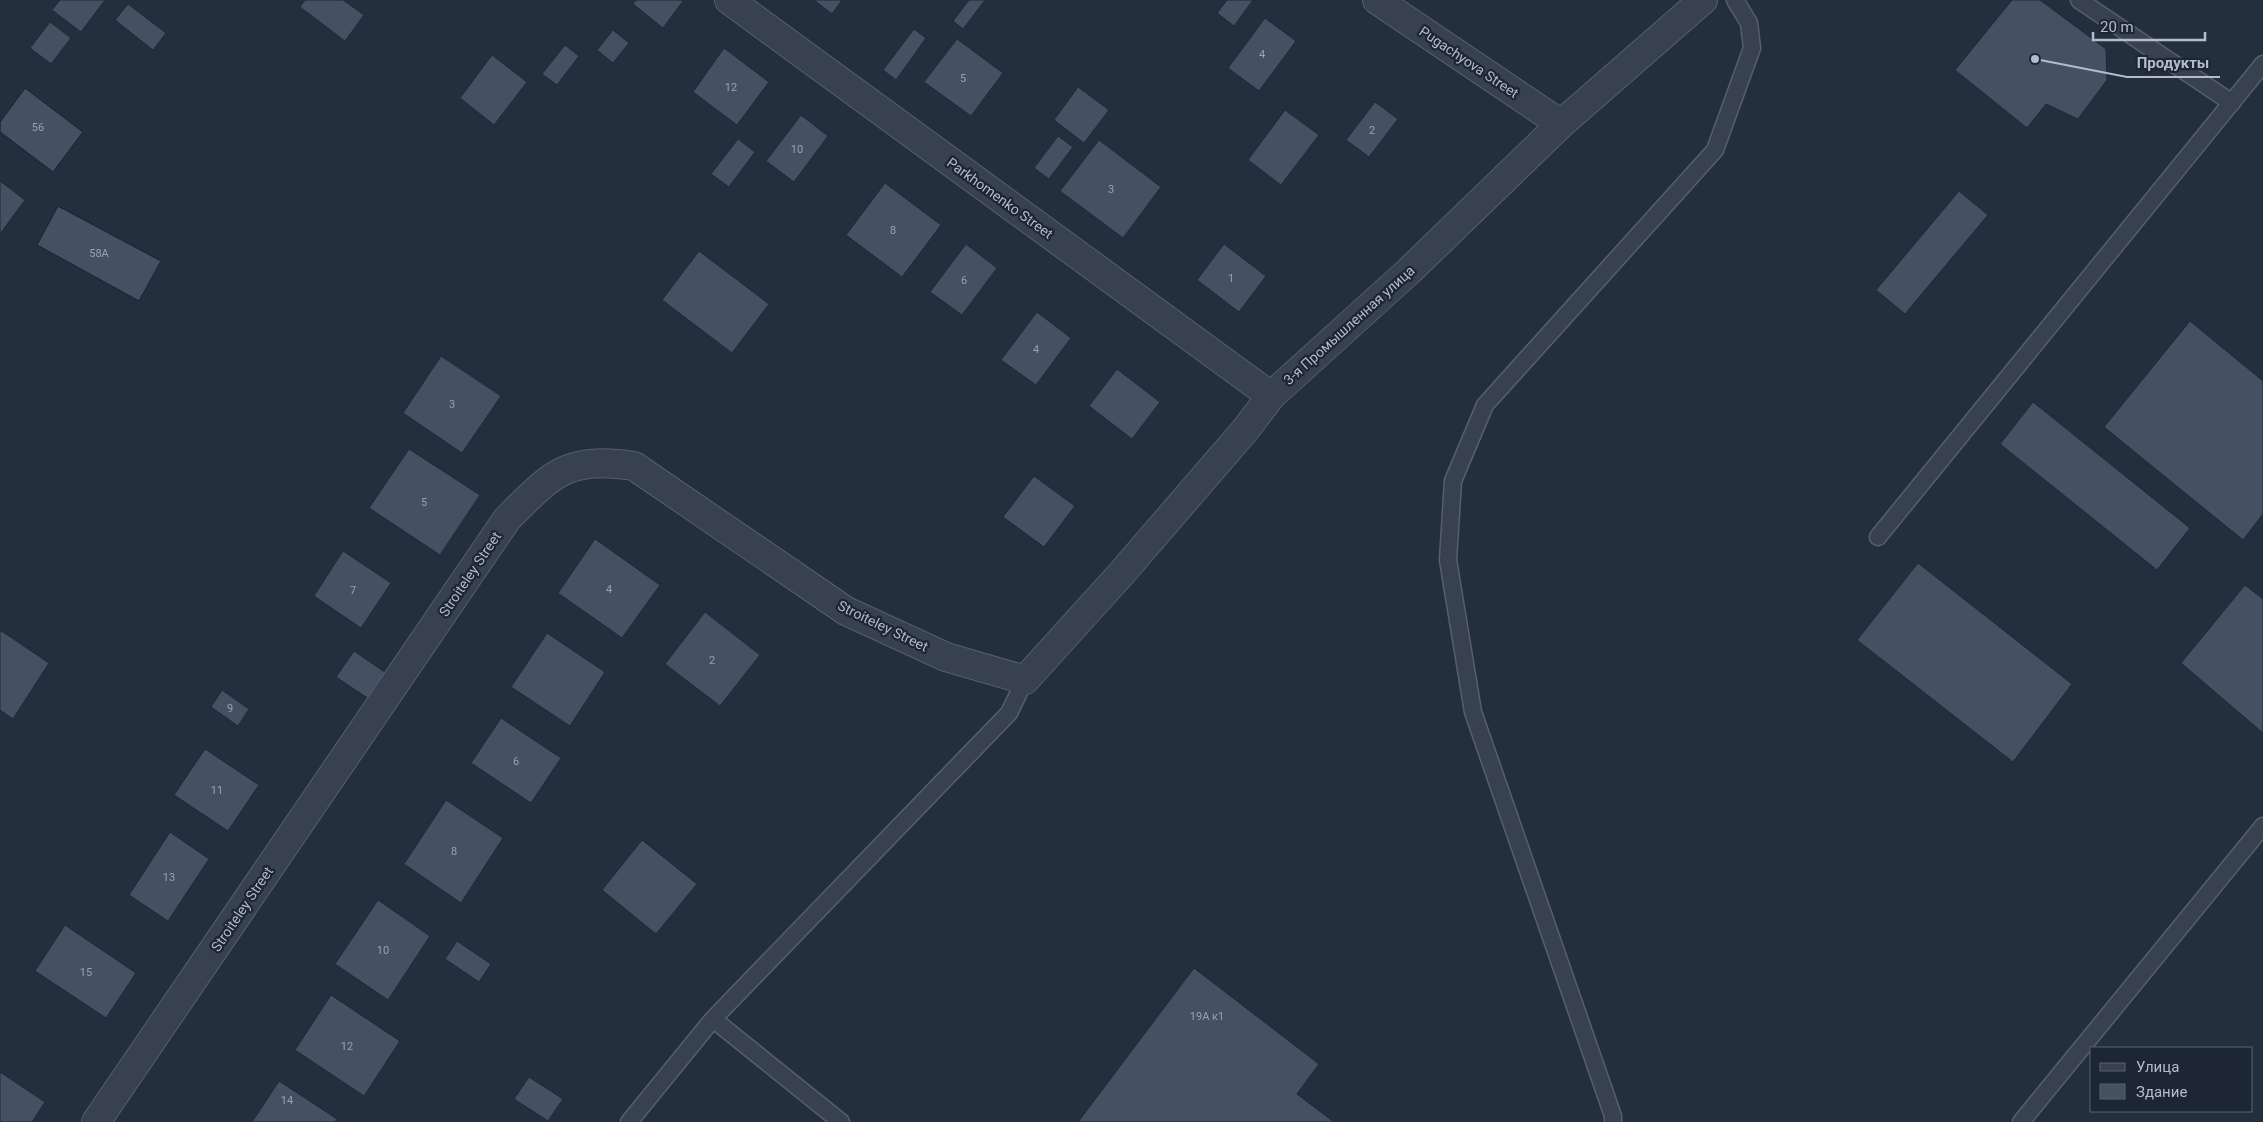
<svg xmlns="http://www.w3.org/2000/svg" width="2263" height="1122" font-family="Roboto,sans-serif">
	<style>
		.building { fill: #455162; stroke: #1f2835 }
		.lines { fill: none; stroke-linecap: round; stroke-linejoin: round }
		.service-casing { stroke: #565f6c; stroke-width: 19 }
		.minor-casing { stroke: #565f6c; stroke-width: 30 }
		.service { stroke: #38414e; stroke-width: 16 }
		.minor { stroke: #38414e; stroke-width: 28 }
		.labels { text-anchor: middle; stroke-width: 4.5; stroke-linejoin: round; paint-order: stroke }
		.number-label { font-size: 11px; fill: #98a1af }
		.street-label { font-size: 14px; fill: #b4bcc9; stroke: #1d2633 }
		.leader { fill: none; stroke: #b4bcc9; stroke-width: 2 }
		.callout-dot { fill: #b4bcc9; stroke: #1d2633; stroke-width: 2 }
		.callout-label { font-size: 15px; text-anchor: middle; font-weight: bold; fill: #b4bcc9; stroke: #1d2633; stroke-width: 4.5; stroke-linejoin: round; paint-order: stroke }
	</style>
	<rect width="100%" height="100%" fill="#242f3e"/>
	<path class="building" d="M60 0H105L81 32 52 10Z
		M305 0H343L364 15 345 41 300 7Z
		M636 0H682L683 1 663 28 633 4Z
		M814 0H842L832 14Z
		M969 0H985L963 29 953 21Z
		M1227 0H1253L1234 26 1217 13Z
		M2012 0H2040L2106 49 2107 80 2078 119 2046 104 2027 128 1955 70Z
		M128 4 166 33 153 50 115 20Z
		M1265 18 1296 41 1259 91 1228 68Z
		M50 22 71 38 51 64 30 48Z
		M914 29 926 38 896 80 883 70Z
		M613 30 629 43 613 63 597 50Z
		M957 39 1003 73 971 116 924 82Z
		M565 45 579 56 557 85 542 74Z
		M724 48 769 82 737 125 693 92Z
		M492 55 527 82 494 125 460 98Z
		M1078 87 1109 110 1084 143 1054 120Z
		M25 88 83 132 53 172 0 132V122Z
		M25 88 83 132 53 172 0 132V122Z
		M1375 102 1398 119 1369 157 1346 140Z
		M1285 110 1319 135 1281 185 1248 160Z
		M801 115 828 136 794 182 766 161Z
		M1058 136 1073 147 1049 179 1034 168Z
		M738 139 755 152 729 187 711 174Z
		M1099 140 1161 187 1123 238 1060 191Z
		M0 181 25 200 0 234Z
		M885 183 941 225 902 277 846 235Z
		M1959 191 1988 215 1905 314 1876 290Z
		M58 206 161 261 139 301 37 245Z
		M58 206 161 261 139 301 37 245Z
		M966 244 997 268 962 315 930 292Z
		M1224 244 1266 276 1239 312 1197 280Z
		M699 251 769 304 732 353 662 300Z
		M1037 312 1071 338 1036 385 1001 360Z
		M2190 321 2263 381V514L2243 540 2104 427Z
		M441 356 501 396 462 453 403 413Z
		M1117 369 1160 402 1132 439 1089 406Z
		M2033 402 2190 528 2157 570 2000 444Z
		M409 449 480 495 440 555 369 508Z
		M1034 476 1075 506 1044 547 1003 517Z
		M595 539 660 585 622 638 558 593Z
		M343 551 391 583 361 628 314 596Z
		M1918 563 2072 684 2013 762 1857 640Z
		M2245 585 2263 599V733L2181 663Z
		M705 612 760 655 720 706 665 664Z
		M0 630 49 663 13 719 0 710Z
		M547 633 605 672 570 726 511 687Z
		M354 651 392 677 375 703 336 677Z
		M222 690 249 709 238 726 211 707Z
		M501 718 561 758 531 803 471 763Z
		M205 749 259 785 228 831 174 795Z
		M446 800 503 838 461 903 404 864Z
		M170 832 209 859 168 921 129 895Z
		M642 840 697 884 656 934 602 890Z
		M378 900 430 936 388 1000 335 964Z
		M65 925 136 973 106 1018 35 971Z
		M457 941 491 964 479 982 445 959Z
		M1194 968 1319 1064 1297 1094 1334 1122H1078Z
		M331 995 400 1041 364 1096 295 1050Z
		M0 1072 45 1102 32 1122H0Z
		M529 1077 563 1099 548 1121 514 1099Z
		M279 1081 337 1119 335 1122H252Z"/>
	<g class="lines">
		<g class="service-casing">
			<path id="service" d="M2079 0 2232 103
				M1878 537 2263 64
				M713 1019 841 1122
				M629 1122 713 1019 1009 713 1025 680
				M1613 1122V1116L1473 712 1448 560 1453 481 1485 405 1715 150 1752 48 1749 23 1735 0
				M2021 1122 2263 826"/>
		</g>
		<g class="minor-casing">
			<path id="minor" d="M729 0 1271 396
				M1377 0 1561 124
				M96 1122 507 519C552 474 566 456 634 466L846 611 946 657 1025 680 1121 574 1246 429 1271 396 1409 271 1561 124 1703 0"/>
		</g>
		<use href="#service" class="service"/>
		<use href="#minor" class="minor"/>
	</g>
	<g class="labels">
		<g class="number-label">
			<text x="1262" y="58">4</text>
			<text x="963" y="82">5</text>
			<text x="731" y="91">12</text>
			<text x="38" y="131">56</text>
			<text x="1372" y="134">2</text>
			<text x="797" y="153">10</text>
			<text x="1111" y="193">3</text>
			<text x="893" y="234">8</text>
			<text x="99" y="257">58А</text>
			<text x="1231" y="282">1</text>
			<text x="964" y="284">6</text>
			<text x="1036" y="353">4</text>
			<text x="452" y="408">3</text>
			<text x="424" y="506">5</text>
			<text x="609" y="593">4</text>
			<text x="353" y="594">7</text>
			<text x="712" y="664">2</text>
			<text x="230" y="712">9</text>
			<text x="516" y="765">6</text>
			<text x="217" y="794">11</text>
			<text x="454" y="855">8</text>
			<text x="169" y="881">13</text>
			<text x="383" y="954">10</text>
			<text x="86" y="976">15</text>
			<text x="1207" y="1020">19А к1</text>
			<text x="347" y="1050">12</text>
			<text x="287" y="1104">14</text>
		</g>
		<g class="street-label">
			<text transform="translate(1469 62) rotate(34)" y="5">Pugachyova Street</text>
			<text transform="translate(1000 198) rotate(36)" y="5">Parkhomenko Street</text>
			<text transform="translate(1349 325) rotate(-42)" y="5">3-я Промышленная улица</text>
			<text transform="translate(470 574) rotate(-56)" y="5">Stroiteley Street</text>
			<text transform="translate(883 626) rotate(26)" y="5">Stroiteley Street</text>
			<text transform="translate(242 909) rotate(-56)" y="5">Stroiteley Street</text>
		</g>
	</g>
	<path class="leader" d="M2035 59L2127 77H2220"/>
	<circle class="callout-dot" cx="2035" cy="59" r="5"/>
	<g class="callout-label">
		<text x="2173" y="68">Продукты</text>
	</g>
	<rect x="2090" y="1047" width="162" height="65" fill="#1d2633" stroke="#59626f"/>
	<rect x="2100" y="1063" width="25" height="8" fill="#38414e" stroke="#59626f"/>
	<text x="2136" y="1072" font-size="15" fill="#b4bcc9">Улица</text>
	<rect x="2100" y="1084" width="25" height="15" fill="#455162" stroke="#59626f"/>
	<text x="2136" y="1097" font-size="15" fill="#b4bcc9">Здание</text>
	<path d="M2093 32v8h112v-8" fill="none" stroke="#b4bcc9" stroke-width="2.5"/>
	<text x="2100" y="32" font-size="15" fill="#b4bcc9" stroke="#1d2633" stroke-width="4" paint-order="stroke">20 m</text>
</svg>
